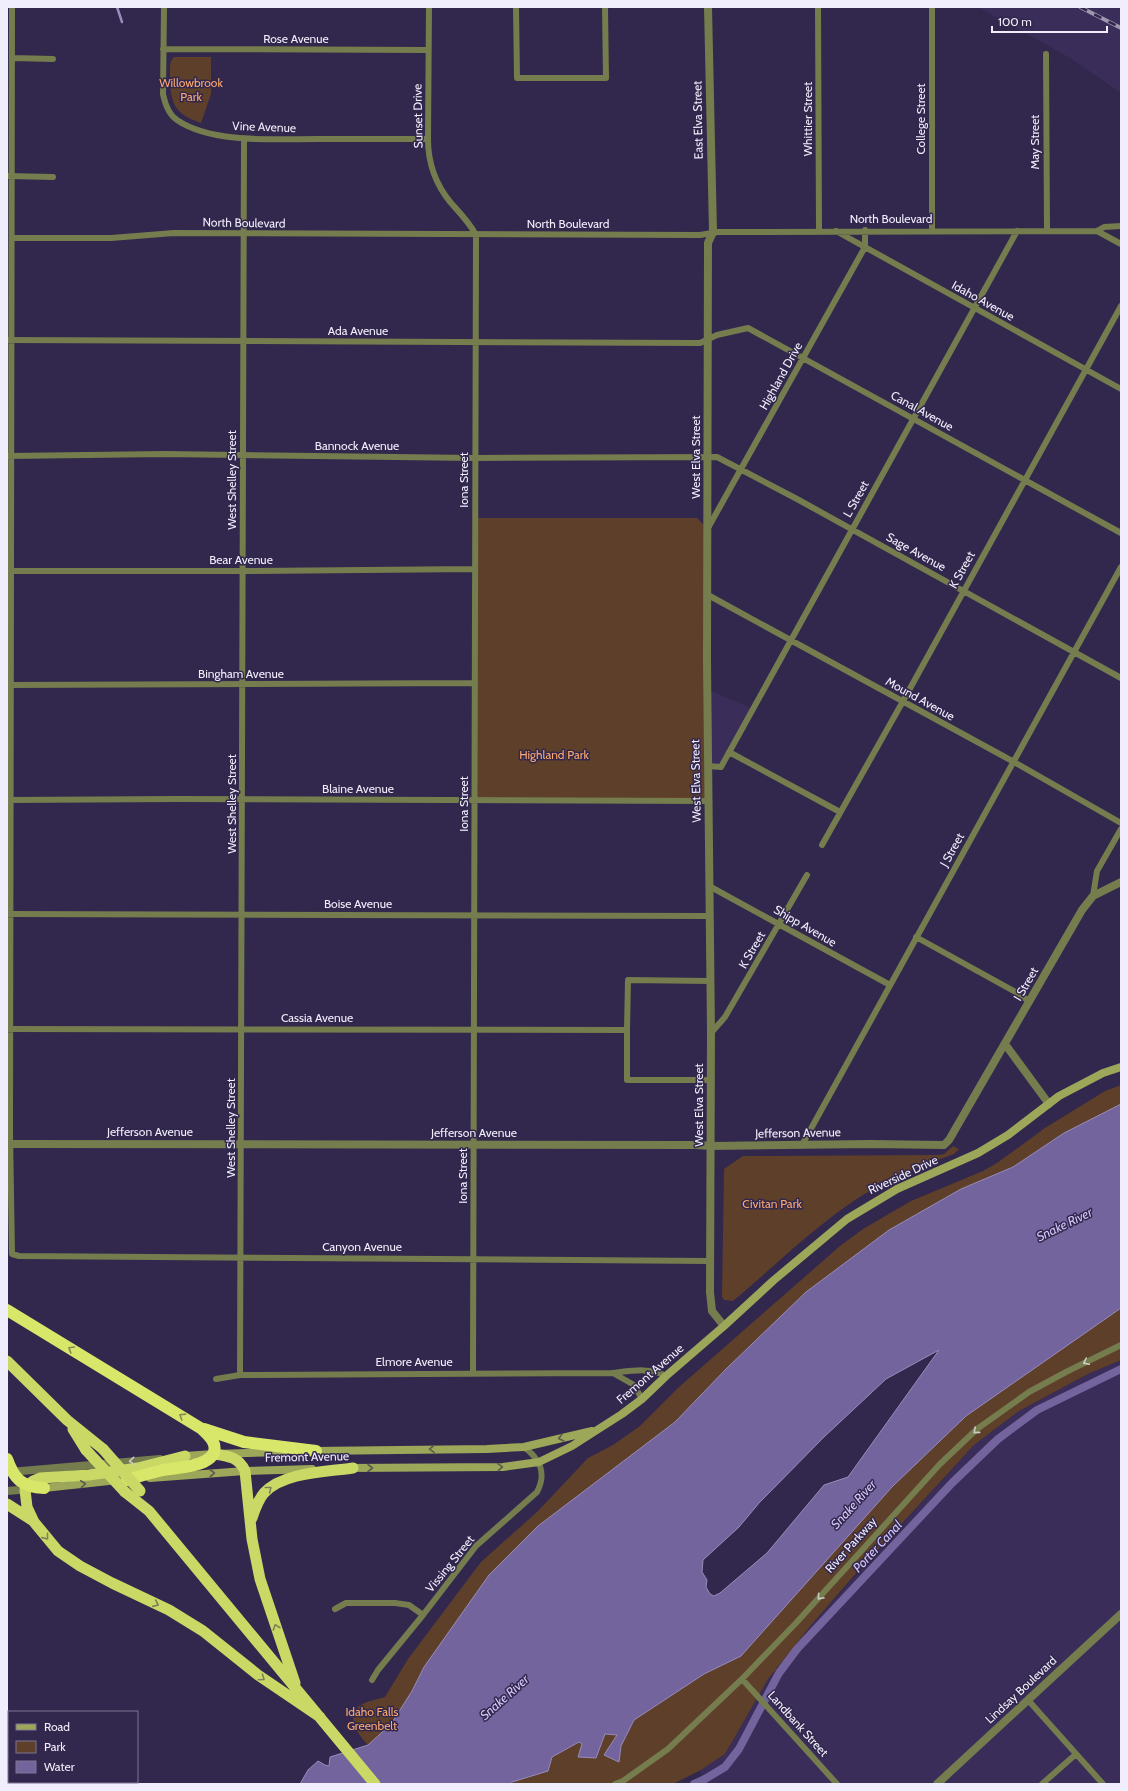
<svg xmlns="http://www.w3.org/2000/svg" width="1128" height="1791" font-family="Cabin,sans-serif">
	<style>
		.built { fill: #3a2d59 }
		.green { fill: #5e3f2a }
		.water { fill: #73649e; stroke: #988dba; fill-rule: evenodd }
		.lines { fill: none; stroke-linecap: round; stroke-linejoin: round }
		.stream { stroke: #988dba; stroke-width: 2.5 }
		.canal { stroke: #73649e; stroke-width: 8 }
		.minor { stroke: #757c4d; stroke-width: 6 }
		.tertiary { stroke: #757c4d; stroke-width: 8 }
		.secondary { stroke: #9da759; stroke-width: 8 }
		.trunk { stroke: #cad866; stroke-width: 11 }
		.motorway { stroke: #d8e769; stroke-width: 12 }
		.rail-casing { stroke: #9c96ae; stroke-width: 4 }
		.rail { stroke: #32274c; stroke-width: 2.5; stroke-dasharray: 8; stroke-linecap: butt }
		.trunk-bridge { stroke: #cad866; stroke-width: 11 }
		.oneway { stroke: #85875a }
		.oneway2 { stroke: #cbcbc8 }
		.oneway3 { stroke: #5d5a51 }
		.oneway4 { stroke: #7e8059 }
		.labels { text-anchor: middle; stroke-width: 3; stroke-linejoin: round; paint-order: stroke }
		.street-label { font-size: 12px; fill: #f0edfc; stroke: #32274c }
		.park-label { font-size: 12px; fill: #faa96f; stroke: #32274c }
		.water-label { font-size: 13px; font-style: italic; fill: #d2c6fa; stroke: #32274c }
	</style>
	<rect width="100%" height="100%" fill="#32274c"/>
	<path class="built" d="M978 7H1121V93L1070 58Z
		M707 689 753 709 721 767 708 766Z
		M1121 1360V1784H701V1770L725 1754 768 1679 812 1624 974 1445 1019 1411 1088 1374Z"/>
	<path class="green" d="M174 57H211V94L201 123C174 114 170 103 170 75 170 69 169 62 174 57Z
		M475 518H697L708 529V801H475Z
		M1121 1085V1104L1064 1133 1013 1167 961 1189 889 1230 806 1292 726 1369 675 1422 538 1526 424 1667 412 1691 391 1724 368 1745C359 1736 343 1715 361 1705 368 1701 378 1699 385 1697L408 1659 481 1562 537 1512 588 1458 613 1445 640 1426 678 1388 840 1246 863 1229 911 1201 983 1171 997 1163 1045 1128 1105 1091Z
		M953 1146 959 1149 954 1154C927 1164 899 1174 873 1189 824 1217 776 1265 733 1301L724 1300 722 1297 724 1169 743 1156 938 1155 944 1154Z
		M1121 1308V1360L1088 1374 1019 1411 974 1445 852 1578 812 1624 768 1679 725 1754 701 1770 673 1784H511L552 1757 579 1742 582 1744 604 1734 618 1735 619 1762 621 1746 634 1720 704 1674 934 1446 966 1416 992 1397Z"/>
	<path class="water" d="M1121 1104V1308L966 1416 892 1487 741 1656 704 1674 634 1720 621 1746 619 1762 604 1755 617 1735 605 1734 596 1758 578 1757 582 1744 579 1742 552 1757 548 1771 512 1782 511 1784H300L308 1770 318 1761 325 1765 329 1766 330 1757 368 1745 391 1724 412 1691 424 1667 489 1575 538 1526 675 1422 726 1369 806 1292 889 1230 961 1189 1013 1167 1064 1133ZM939 1350 848 1477 824 1485 767 1553 720 1593 714 1596 710 1594 706 1587 707 1580 702 1572 703 1560 739 1527 759 1503 824 1437 886 1379Z
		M7 1773H9V1782H34L38 1784H7Z"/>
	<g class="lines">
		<path class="stream" d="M117 7 122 22"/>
		<path class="canal" d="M694 1784 705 1779 725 1767 739 1749 779 1673 797 1649 952 1483 998 1439 1037 1410 1121 1369"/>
		<path class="minor" d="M12 7 10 1132 12 1254 19 1256 710 1261
			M164 7 163 94C165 104 168 114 177 120 212 144 277 139 318 139 355 139 391 139 428 139
			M429 7 428 139C428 162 436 185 451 203 460 213 469 222 476 235L473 1373
			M516 7 517 78H606L605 7
			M818 7 819 231
			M932 7V230
			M163 49 428 50
			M1046 54 1047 231
			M13 58 53 59
			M7 176 53 177
			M836 231 1121 389
			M1097 231 1121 244
			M12 238H111L174 233 700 235 718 232 1097 231 1104 227 1121 226
			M7 340 700 343 717 335 748 328 1121 533
			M7 456 165 454 475 458 717 457 797 499 1121 678
			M708 528 865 247V230
			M9 571H244L475 569
			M708 595 1014 762 1121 823
			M8 685 475 683
			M729 752 840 812
			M708 766 721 767 1017 231
			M8 800 178 799 708 801
			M822 845 902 703 1121 306
			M709 886 890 985
			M1093 896 1097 871 1121 829
			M7 914 710 916
			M916 937 1019 994 1030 1002
			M7 1029 627 1030V1080H711
			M627 1030 628 980 710 981
			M711 1033 725 1017 807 875
			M802 1145 1121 567
			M613 1373 634 1385 642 1399
			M240 1375 244 139
			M216 1379 240 1375 613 1373C630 1371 651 1367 666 1376
			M335 1609 346 1603H395L409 1605 423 1615
			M742 1679 837 1784
			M372 1680 378 1670 423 1615 476 1546 537 1492C547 1473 540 1459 524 1447
			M1028 1700 1103 1784
			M615 1784 623 1781 668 1749 742 1679 796 1623 940 1464 977 1429 1029 1392 1066 1372 1121 1345
			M1042 1784 1076 1754"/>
		<path class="tertiary" d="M708 7 713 232 708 243 707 661 711 1033 710 1292 712 1311 724 1326
			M1005 1044 1049 1104
			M7 1144 696 1145 711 1146 871 1144 944 1145 949 1140 1082 910 1093 896 1121 882
			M10 1472 160 1459
			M7 1491 30 1489
			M937 1784 1121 1614"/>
		<path class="secondary" d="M312 1451 487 1449 524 1447 592 1431
			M185 1456 214 1454 284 1452
			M347 1468 503 1467 539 1462 572 1446 622 1414 642 1399 666 1376 724 1326 774 1280 847 1219 897 1189 978 1153 1008 1135 1059 1096 1103 1073 1121 1067
			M150 1478 245 1471 312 1469
			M44 1488 118 1480"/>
		<path class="trunk" d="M7 1361 67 1420 103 1449
			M73 1429 86 1450
			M214 1454C228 1456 239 1457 245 1471L252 1539 260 1579 295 1683
			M185 1456 138 1468 89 1475 40 1478 33 1481 26 1487 25 1490 27 1507 34 1522 58 1551 80 1566 112 1583 169 1610 203 1631 258 1675 320 1717
			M125 1492 149 1511 375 1784
			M7 1504 32 1520
			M252 1518C255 1509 258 1500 264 1493 283 1472 326 1472 353 1468"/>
		<path class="motorway" d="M7 1310 202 1429C208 1435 217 1442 214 1452 209 1467 175 1468 163 1470 151 1473 139 1476 127 1480
			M204 1429 244 1442 316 1451
			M7 1459C14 1479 22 1487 44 1488"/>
		<g class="rail-casing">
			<path id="rail" d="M1080 7 1121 28"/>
		</g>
		<use href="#rail" class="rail"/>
		<path class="trunk-bridge" d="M103 1449 140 1491
			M86 1450 125 1492"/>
	</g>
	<defs><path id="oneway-chevron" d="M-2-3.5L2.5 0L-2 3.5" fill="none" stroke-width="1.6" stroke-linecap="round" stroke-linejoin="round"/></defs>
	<g class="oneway">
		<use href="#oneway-chevron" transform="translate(71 1349) rotate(-149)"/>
		<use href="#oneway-chevron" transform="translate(182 1416) rotate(-148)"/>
	</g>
	<g class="oneway2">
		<use href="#oneway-chevron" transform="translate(1086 1362) rotate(154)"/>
		<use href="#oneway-chevron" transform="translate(976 1431) rotate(139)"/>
		<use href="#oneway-chevron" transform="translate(132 1461) rotate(175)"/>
		<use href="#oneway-chevron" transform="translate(820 1597) rotate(131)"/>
	</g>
	<g class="oneway3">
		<use href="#oneway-chevron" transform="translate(561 1438) rotate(166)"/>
		<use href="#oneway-chevron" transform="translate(432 1449) rotate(179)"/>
		<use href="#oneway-chevron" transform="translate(500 1467) rotate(-4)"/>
		<use href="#oneway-chevron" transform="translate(370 1468)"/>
		<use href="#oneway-chevron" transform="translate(212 1473) rotate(-4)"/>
		<use href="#oneway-chevron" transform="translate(83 1484) rotate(-6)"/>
	</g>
	<g class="oneway4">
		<use href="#oneway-chevron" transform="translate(269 1489) rotate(-39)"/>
		<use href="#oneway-chevron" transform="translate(46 1537) rotate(51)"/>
		<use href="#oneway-chevron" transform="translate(156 1604) rotate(24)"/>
		<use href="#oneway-chevron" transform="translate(276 1627) rotate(-109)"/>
		<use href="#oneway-chevron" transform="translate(262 1678) rotate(35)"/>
	</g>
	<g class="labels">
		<g class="street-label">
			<text x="296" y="43">Rose Avenue</text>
			<text transform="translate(418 116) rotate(-91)" y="4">Sunset Drive</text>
			<text transform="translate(808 119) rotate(-90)" y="4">Whittier Street</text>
			<text transform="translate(921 119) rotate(-90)" y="4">College Street</text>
			<text transform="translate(698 120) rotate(-91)" y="4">East Elva Street</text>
			<text transform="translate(264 127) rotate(2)" y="4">Vine Avenue</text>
			<text transform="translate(1035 142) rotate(-90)" y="4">May Street</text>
			<text x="891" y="223">North Boulevard</text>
			<text transform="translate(244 223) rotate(1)" y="4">North Boulevard</text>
			<text x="568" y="228">North Boulevard</text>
			<text transform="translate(983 301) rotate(29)" y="4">Idaho Avenue</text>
			<text x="358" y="335">Ada Avenue</text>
			<text transform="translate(781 376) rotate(-61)" y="4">Highland Drive</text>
			<text transform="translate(922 411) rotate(29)" y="4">Canal Avenue</text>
			<text x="357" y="450">Bannock Avenue</text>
			<text transform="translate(696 457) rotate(-90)" y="4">West Elva Street</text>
			<text transform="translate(232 480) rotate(-90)" y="4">West Shelley Street</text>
			<text transform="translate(464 480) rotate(-90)" y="4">Iona Street</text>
			<text transform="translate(856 499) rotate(-61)" y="4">L Street</text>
			<text transform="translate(916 552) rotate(29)" y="4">Sage Avenue</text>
			<text x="241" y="564">Bear Avenue</text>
			<text transform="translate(962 570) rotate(-61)" y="4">K Street</text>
			<text x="241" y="678">Bingham Avenue</text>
			<text transform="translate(920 699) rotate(29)" y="4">Mound Avenue</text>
			<text transform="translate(696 781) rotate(-91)" y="4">West Elva Street</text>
			<text x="358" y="793">Blaine Avenue</text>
			<text transform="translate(232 804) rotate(-90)" y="4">West Shelley Street</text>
			<text transform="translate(464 804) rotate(-90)" y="4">Iona Street</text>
			<text transform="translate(952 850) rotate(-61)" y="4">J Street</text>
			<text x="358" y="908">Boise Avenue</text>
			<text transform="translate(805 926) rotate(30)" y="4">Shipp Avenue</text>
			<text transform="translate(752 950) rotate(-60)" y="4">K Street</text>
			<text transform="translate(1026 984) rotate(-60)" y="4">I Street</text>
			<text x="317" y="1022">Cassia Avenue</text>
			<text transform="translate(699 1105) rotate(-90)" y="4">West Elva Street</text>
			<text transform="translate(231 1128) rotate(-90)" y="4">West Shelley Street</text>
			<text x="150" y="1136">Jefferson Avenue</text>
			<text x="474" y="1137">Jefferson Avenue</text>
			<text transform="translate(798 1133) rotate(-1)" y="4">Jefferson Avenue</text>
			<text transform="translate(903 1175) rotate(-25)" y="4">Riverside Drive</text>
			<text transform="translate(463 1176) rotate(-90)" y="4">Iona Street</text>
			<text x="362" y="1251">Canyon Avenue</text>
			<text x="414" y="1366">Elmore Avenue</text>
			<text transform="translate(650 1374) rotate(-41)" y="4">Fremont Avenue</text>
			<text transform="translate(307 1457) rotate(-1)" y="4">Fremont Avenue</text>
			<text transform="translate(851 1545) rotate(-48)" y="4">River Parkway</text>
			<text transform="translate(450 1564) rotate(-51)" y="4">Vissing Street</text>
			<text transform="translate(1021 1690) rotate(-43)" y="4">Lindsay Boulevard</text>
			<text transform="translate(798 1724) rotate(48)" y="4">Landbank Street</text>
		</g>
		<g class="park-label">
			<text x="191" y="87">Willowbrook<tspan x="191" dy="14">Park</tspan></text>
			<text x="554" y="759">Highland Park</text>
			<text x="772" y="1208">Civitan Park</text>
			<text x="372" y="1716">Idaho Falls<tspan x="372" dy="14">Greenbelt</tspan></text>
		</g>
		<g class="water-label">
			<text transform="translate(1064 1224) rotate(-26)" y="5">Snake River</text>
			<text transform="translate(853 1504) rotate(-48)" y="5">Snake River</text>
			<text transform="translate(877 1546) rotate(-47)" y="5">Porter Canal</text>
			<text transform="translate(504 1697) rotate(-42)" y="5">Snake River</text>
		</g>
	</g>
	<rect width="1128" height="1791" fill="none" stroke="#f0edfc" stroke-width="16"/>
	<rect x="8" y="1711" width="130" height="72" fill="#32274c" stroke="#7e7692"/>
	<rect x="16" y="1724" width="20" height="6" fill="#9da759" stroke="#7e7692"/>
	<text x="44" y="1731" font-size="12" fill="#f0edfc">Road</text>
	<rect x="16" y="1741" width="20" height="12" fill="#5e3f2a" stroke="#7e7692"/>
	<text x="44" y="1751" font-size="12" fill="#f0edfc">Park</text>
	<rect x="16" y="1761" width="20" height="12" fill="#73649e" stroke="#7e7692"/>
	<text x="44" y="1771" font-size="12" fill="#f0edfc">Water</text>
	<path d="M992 26v6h115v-6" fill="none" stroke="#f0edfc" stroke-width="2"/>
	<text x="998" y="26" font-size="12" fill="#f0edfc" stroke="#32274c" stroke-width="3" paint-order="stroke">100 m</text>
</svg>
